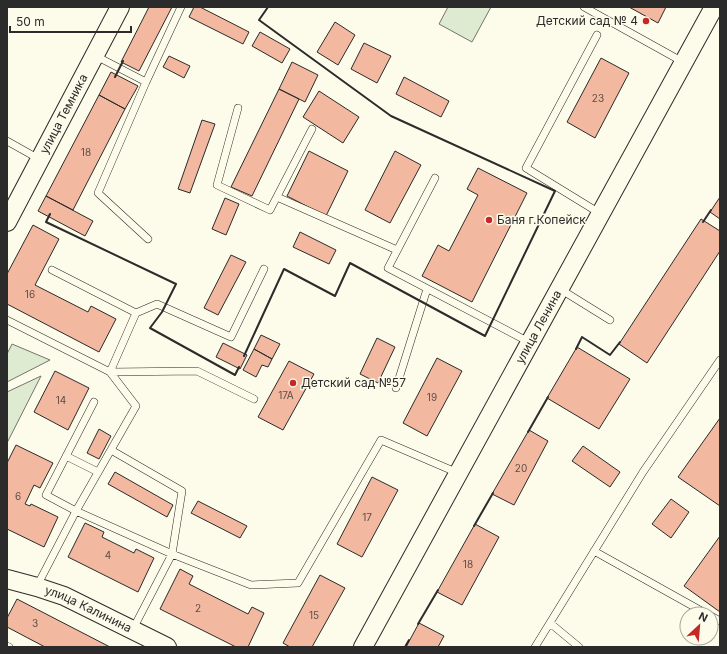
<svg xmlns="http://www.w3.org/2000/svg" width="727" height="654" font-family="Inter,sans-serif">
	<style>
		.green { fill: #deebd1; stroke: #74746e }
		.building { fill: #f2b8a0; stroke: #2b2b2b }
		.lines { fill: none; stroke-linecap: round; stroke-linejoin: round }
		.service-casing { stroke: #2b2b2b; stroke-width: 8 }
		.tertiary-casing { stroke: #2b2b2b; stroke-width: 20 }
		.service { stroke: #fdfbea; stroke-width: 7 }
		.tertiary { stroke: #fdfbea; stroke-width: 18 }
		.wall { stroke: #2b2b2b; stroke-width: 2 }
		.poi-dot { fill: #c62828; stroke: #fdfbea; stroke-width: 1.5 }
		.labels { text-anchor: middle; stroke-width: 3; stroke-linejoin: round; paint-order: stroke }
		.number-label { font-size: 10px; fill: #5d4e48 }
		.poi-label { font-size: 12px; fill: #2b2b2b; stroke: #fdfbea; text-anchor: start }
		.street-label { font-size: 12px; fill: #2b2b2b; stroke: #fdfbea }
	</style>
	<rect width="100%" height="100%" fill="#fdfbea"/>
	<path class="green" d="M448 7H491L472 42 439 24Z
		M12 344 50 360 7 382V354Z
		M41 376 7 443V392Z"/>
	<path class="building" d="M149 7H172L139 71 121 62Z
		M194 7H200L249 32 243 44 189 17Z
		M629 7H666L658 23Z
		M335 22 355 35 338 65 317 52Z
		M260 32 290 49 282 63 252 46Z
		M364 43 391 56 377 83 351 69Z
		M169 56 190 66 184 78 163 67Z
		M601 58 629 73 595 138 567 122Z
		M292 62 318 75 305 102 279 89Z
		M111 72 138 86 125 109 99 95Z
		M404 77 449 101 441 117 396 94Z
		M279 89 299 99 252 196 231 187Z
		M319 91 359 117 343 143 303 117Z
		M99 95 125 109 73 210 46 196Z
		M202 120 215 124 190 193 178 189Z
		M309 151 348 171 326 216 287 196Z
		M395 151 421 165 390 223 365 210Z
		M478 168 527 193 472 302 422 276 438 245 449 251 478 195 467 189Z
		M46 196 93 221 85 236 38 211Z
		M720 197V219L710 212Z
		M225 198 239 204 226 235 212 229Z
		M701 219 720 231V251L647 363 619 344Z
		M33 225 59 239 35 285 88 312 91 306 116 319 99 352 7 304V274Z
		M300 232 336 250 329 264 293 247Z
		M231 255 246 262 218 315 204 308Z
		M261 335 280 344 272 359 254 349Z
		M377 338 395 347 378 383 360 374Z
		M223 343 247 355 240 369 216 357Z
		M577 347 630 379 599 429 547 398Z
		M254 349 272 359 268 367 262 365 256 377 243 370Z
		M437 358 462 371 427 436 403 423Z
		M289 361 314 374 283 430 258 417Z
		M55 371 89 388 68 430 34 412Z
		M720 418V506L678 477Z
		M99 429 111 436 99 459 87 453Z
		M529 430 548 441 514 505 492 494Z
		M16 445 53 463 40 488 34 485 25 504 30 506 31 504 58 517 44 547 7 529V463Z
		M583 446 620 472 610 487 572 461Z
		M115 472 173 505 167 517 108 484Z
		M372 477 398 490 362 557 337 544Z
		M671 499 689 512 671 538 652 524Z
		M198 501 247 526 240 538 191 513Z
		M85 523 104 532 102 537 134 553 136 549 154 558 138 592 68 557Z
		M475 524 499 537 462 605 437 592Z
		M720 536V612L684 586Z
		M180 569 193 576 189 584 248 614 252 607 264 613 248 647H236L160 609Z
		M320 575 345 588 312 647H290L283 643Z
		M17 599 110 647H45L7 627V618Z
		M419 623 444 636 438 647H406Z"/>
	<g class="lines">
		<g class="service-casing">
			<path id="service" d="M584 7 683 62
				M597 35 526 168 601 214
				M94 55 146 82
				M238 108 217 185 270 210 312 129
				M7 141 39 159
				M435 178 388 268 529 342
				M277 197 397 250
				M148 239 98 193 146 82 181 7
				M560 289 610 320
				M136 313 157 304 231 337 264 269
				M7 320 110 372 197 371 254 399
				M396 388 427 289
				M94 402 46 495 76 511 172 554 251 585 298 583 381 440 458 473
				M111 450 182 491 172 554 133 629
				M66 456 98 472
				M594 551 707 614
				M37 586 76 511 136 406 110 372 136 313 52 270
				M711 616 720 621
				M550 623 579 647
				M7 646 9 647
				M535 647 643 472 720 360"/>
		</g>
		<g class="tertiary-casing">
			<g id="tertiary">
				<path id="s1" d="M7 222 120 7"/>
				<path id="s2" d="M7 579 37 587 64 596 167 647"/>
				<path id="s3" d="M363 647 714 7"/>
			</g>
		</g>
		<use href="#service" class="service"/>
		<use href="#tertiary" class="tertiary"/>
		<path class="wall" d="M115 77 123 61
			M50 214 46 222 176 284 162 312 150 328 235 375 239 367
			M703 222 711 210
			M576 349 582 337 610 355 620 342
			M244 356 284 269 335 296 350 263 485 336 555 191 391 116 259 20 268 7
			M528 432 548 397
			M474 526 493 493
			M418 624 438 590
			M405 647 409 640"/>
	</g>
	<g class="poi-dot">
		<circle cx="646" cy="21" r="4"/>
		<circle cx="489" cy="220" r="4"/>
		<circle cx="293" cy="383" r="4"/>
	</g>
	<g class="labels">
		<g class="number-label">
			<text x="598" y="102">23</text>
			<text x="86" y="156">18</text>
			<text x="30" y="298">16</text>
			<text x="286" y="399">17А</text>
			<text x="432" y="401">19</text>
			<text x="61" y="404">14</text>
			<text x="521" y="472">20</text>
			<text x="18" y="500">6</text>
			<text x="367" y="521">17</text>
			<text x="108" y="559">4</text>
			<text x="468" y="568">18</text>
			<text x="198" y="612">2</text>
			<text x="314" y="619">15</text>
			<text x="35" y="627">3</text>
		</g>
		<g class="poi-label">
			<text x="638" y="25" text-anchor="end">Детский сад № 4</text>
			<text x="497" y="224">Баня г.Копейск</text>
			<text x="301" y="387">Детский сад №57</text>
		</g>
		<g class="street-label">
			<text dy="4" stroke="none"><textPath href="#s1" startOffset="122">улица Темника</textPath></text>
			<text dy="4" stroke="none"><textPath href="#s3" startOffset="365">улица Ленина</textPath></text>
			<text dy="4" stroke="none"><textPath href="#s2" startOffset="87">улица Калинина</textPath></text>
		</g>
	</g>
	<rect width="727" height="654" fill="none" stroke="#2b2b2b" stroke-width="16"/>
	<g transform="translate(699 626) rotate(26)"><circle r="19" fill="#fdfbea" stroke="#a9a89e"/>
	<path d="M0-3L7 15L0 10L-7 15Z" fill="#c62828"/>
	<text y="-6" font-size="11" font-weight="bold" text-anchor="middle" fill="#2b2b2b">N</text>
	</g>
	<path d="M10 26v6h121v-6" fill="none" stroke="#2b2b2b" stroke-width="2"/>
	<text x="16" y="26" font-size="12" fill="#2b2b2b" stroke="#fdfbea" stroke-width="3" paint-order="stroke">50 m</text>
</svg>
